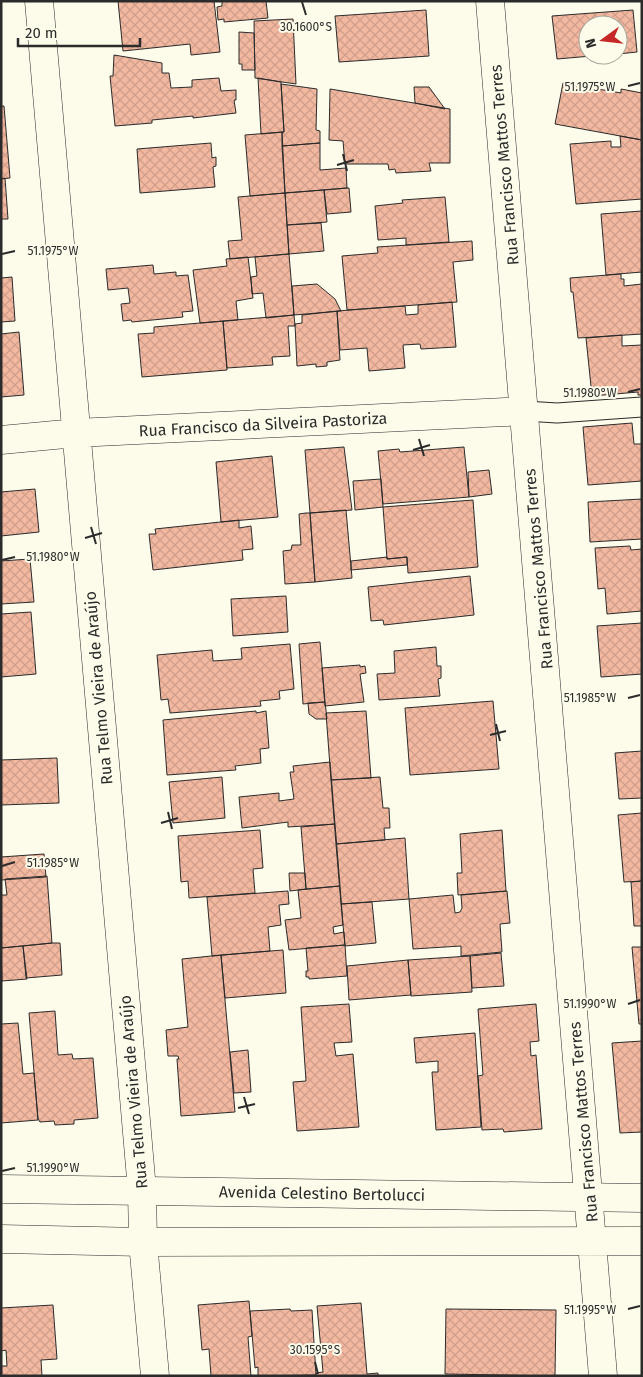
<svg xmlns="http://www.w3.org/2000/svg" width="643" height="1377" font-family="'Fira Sans',sans-serif">
	<style>
		.building { fill: url(#building-cross-hatch); stroke: #2b2b2b }
		.lines { fill: none; stroke-linecap: round; stroke-linejoin: round }
		.lane-casing { stroke: #2b2b2b; stroke-width: 21 }
		.street-casing { stroke: #2b2b2b; stroke-width: 29 }
		.secondary-casing { stroke: #2b2b2b; stroke-width: 29 }
		.lane { stroke: #fdfbea; stroke-width: 19 }
		.street { stroke: #fdfbea; stroke-width: 28 }
		.secondary { stroke: #fdfbea; stroke-width: 28 }
		.ticks { fill: none; stroke: #2b2b2b; stroke-width: 2 }
		.labels { text-anchor: middle; stroke-width: 4; stroke-linejoin: round; paint-order: stroke }
		.street-label { font-size: 16px; fill: #2b2b2b; stroke: #fdfbea }
		.ticks-label { font-size: 12px; text-anchor: middle; fill: #2b2b2b; stroke: #fdfbea; stroke-width: 4; stroke-linejoin: round; paint-order: stroke }
	</style>
	<defs>
		<pattern id="building-cross-hatch" width="8" height="8" patternUnits="userSpaceOnUse" patternTransform="scale(1.25)"><rect width="8" height="8" fill="#f2b8a0"/><path d="M0 0l8 8M0 8l8-8" fill="none" stroke="#d09e8a"/></pattern>
	</defs>
	<rect width="100%" height="100%" fill="#fdfbea"/>
	<path class="building" d="M118 1H214L220 52 191 55 190 44 123 51Z
		M222 1H266L268 18 224 22V19L218 20 217 7 222 6Z
		M426 10 429 56 339 62 335 16Z
		M633 10 637 52 618 54V25H588V55H603L557 59 552 16Z
		M293 19 296 84 255 78 254 21Z
		M239 32 254 33 255 70H242V64H239Z
		M114 55 162 63V73H169L171 88 192 87V80L219 78 221 91 236 90V100H234L236 113 193 118V116L152 120V123L115 126 110 76H113Z
		M258 78 281 82 284 132 261 134Z
		M563 83 621 93V89L642 93V140L555 124Z
		M281 84 317 89 316 130 320 131V143L282 146V132H284Z
		M414 87H429L445 109 415 103Z
		M330 89 450 109V163H429L431 171 396 173 395 169 389 170 388 164H345L343 141 329 140Z
		M1 106H4L10 178 1 179Z
		M282 132 285 193 250 196 245 135Z
		M620 136 642 140V199L576 204 570 144 611 141V147H621Z
		M211 143 212 158 216 157V166L213 167 215 187 140 193 137 149Z
		M320 143V170L346 168 347 188 285 193 282 146Z
		M5 178 8 219H1V179Z
		M347 188H349L351 212 327 214 324 190Z
		M324 190 327 222 287 225 285 193Z
		M285 193 289 254 230 259 228 241 242 240 238 197Z
		M445 197 449 242 406 245V238L378 240 375 206 403 203 402 200Z
		M642 211V272L606 275 601 214Z
		M321 223 324 251 289 254 287 225Z
		M472 241 473 260 453 262 457 302 347 310 342 256 378 253 377 247Z
		M289 254 294 315 266 318 263 293 252 294 251 277 257 276 255 257Z
		M248 257 253 298 236 301 238 320 200 323 193 270 227 266 226 259Z
		M153 265 154 274 176 272V276L188 275 193 311 182 312 183 317 132 322 131 320 123 321 121 304 130 303 128 288 108 290 106 269Z
		M621 274V279H624V286L642 284V334L578 338 573 292H571L570 278Z
		M12 277 15 321 1 322V278Z
		M317 284 335 299 341 311 294 315 292 286Z
		M452 302 456 347 421 349 420 344 403 345 405 368 369 371 367 348 340 350 337 311 405 306 406 315 418 314V305Z
		M337 311 340 360 327 362V366L316 367V364L297 366 295 324 302 323V315Z
		M294 315 295 326H288L290 356 272 357 273 365 227 368 223 321Z
		M223 321 227 370 142 377 138 334 154 333V327Z
		M19 332 24 395 1 397V334Z
		M622 335V346L642 345V395H638V392L592 396 586 338Z
		M632 423 634 444H642V481L588 485 583 427Z
		M344 447 352 510 310 513 305 450Z
		M464 447 469 497 383 504 378 451 399 449 400 452Z
		M272 456 278 517 221 522 216 462Z
		M489 470 492 494 469 497 468 472Z
		M381 479 383 507 355 510 353 481Z
		M35 489 39 532 1 536V492Z
		M642 499V539L590 542 588 502Z
		M473 500 478 567 408 573 407 557 387 559 383 507Z
		M346 510 352 578 315 582 310 513Z
		M306 513H310L315 582 285 584 283 551 291 550 292 545H301L299 514Z
		M239 520V528L251 526 253 549 242 550 243 560 153 570 149 534H156L155 529Z
		M630 546 631 550 642 549V611L607 614 605 588 598 589 595 548Z
		M387 557V559L407 557V565L351 570V561Z
		M30 559 34 602 1 604V561Z
		M470 576 474 615 384 625 383 620 371 621 368 587Z
		M286 596 288 632 233 636 231 599Z
		M31 612 36 674 1 677V614Z
		M642 623V674L601 677 597 626Z
		M320 642 325 702 303 704 299 644Z
		M290 644 294 689 279 691 280 699 260 701 261 706 170 713 168 699 161 700 157 655 212 650 213 661 242 659 241 648Z
		M436 647 437 666H441V678L438 679 440 696 379 700 377 674 395 673 394 651Z
		M360 665V667L365 666 366 673 360 674 364 702 325 706 322 668Z
		M493 701 499 769 410 775 405 708Z
		M325 702 327 719H316L309 714 308 703Z
		M256 711V713L266 711 269 748 260 749 261 763 235 766 236 770 167 775 163 720Z
		M366 711 371 778 331 780 326 713Z
		M642 751V798L619 799 615 753Z
		M57 758 59 803 1 805V760Z
		M330 762 335 824 288 827V822L242 828 239 797 279 793V801L294 799 290 772H294L293 766Z
		M222 777 225 818 173 823 169 782Z
		M380 777 383 808H389L390 828H384L385 840 336 844 331 780Z
		M642 813V881L624 882 618 815Z
		M335 824 340 886 306 889 301 827Z
		M260 830 263 868 253 869 255 893 189 898 188 881 181 882 178 836Z
		M502 830 506 891 458 895 457 873H462L460 834Z
		M405 838 409 899 341 904 336 844Z
		M44 854 46 877 1 880V857Z
		M289 873H305L306 889 290 891Z
		M47 876 52 943 1 948V895H7L5 879Z
		M642 881V926H634L631 882Z
		M340 886 343 925 333 927 334 934 344 932 345 945 289 950 285 920 301 918 298 890Z
		M288 891 289 904 279 905 281 925 268 927 270 951 212 956 207 897Z
		M507 891 510 923 500 924 502 952 461 956V946L413 949 409 899 453 895 455 913 460 912 462 908 461 895Z
		M372 902 376 943 345 946 341 904Z
		M52 943H60L62 975 26 978 23 946Z
		M345 945 347 976 309 979V977H306V971H308L306 948Z
		M23 946 27 979 2 981 1 948Z
		M632 947H642V1024H639Z
		M283 950 286 993 225 998 221 955Z
		M501 953 504 986 472 988 470 956Z
		M221 955 235 1112 181 1116 177 1059H179L178 1056H168L166 1030 188 1027 182 959Z
		M470 956 472 992 411 996 408 960Z
		M408 960 411 995 349 1000 347 966Z
		M349 1004 352 1042 334 1043 336 1056 353 1054 359 1127 297 1131 293 1082 306 1081 301 1007Z
		M536 1004 539 1041 530 1042 531 1056 536 1055 542 1129 504 1132 503 1129 482 1130 478 1076 483 1075 478 1009Z
		M55 1011 58 1055 72 1054 73 1059 93 1058 98 1118 74 1120V1124L55 1125 54 1121 40 1122 38 1119 29 1013Z
		M18 1023 23 1074 34 1073 38 1120 1 1123V1024Z
		M475 1033 481 1127 436 1130 432 1072H438V1061L416 1063 414 1038Z
		M642 1041V1132L620 1133 612 1043Z
		M248 1050 251 1092 234 1093 230 1052Z
		M249 1301 252 1336 248 1337 251 1376H211L209 1349 202 1350 198 1305Z
		M361 1303 367 1374 378 1373V1376H316V1373L323 1372 317 1306Z
		M53 1305 57 1359 41 1360 42 1376H1V1366H7L6 1350 1 1351V1308Z
		M290 1309 291 1311 312 1310 316 1375 258 1376V1367L255 1368 250 1311Z
		M446 1309 556 1310 555 1376 445 1374Z"/>
	<g class="lines">
		<g class="lane-casing">
			<path id="lane" d="M525 411 557 413 642 407"/>
		</g>
		<g class="street-casing">
			<path id="street" d="M39 1 142 1190 143 1242 155 1376
				M490 1 603 1376
				M1 440 76 433 525 411
				M1 1239 143 1242 642 1241"/>
		</g>
		<g class="secondary-casing">
			<path id="secondary" d="M1 1189 642 1198"/>
		</g>
		<use href="#lane" class="lane"/>
		<use href="#street" class="street"/>
		<use href="#secondary" class="secondary"/>
	</g>
	<path class="ticks" d="M302 2 306 15M628 86 640 83M343 154 347 171M337 165 354 160M2 254 15 251M628 392 640 389M419 439 424 456M413 450 430 445M91 527 96 544M85 538 102 533M2 560 15 557M628 698 640 695M496 724 500 741M490 735 506 731M168 812 172 829M161 823 178 818M2 866 15 862M628 1004 640 1000M244 1097 249 1114M238 1108 255 1104M2 1171 15 1168M628 1309 640 1306M315 1362 318 1374"/>
	<g class="labels">
		<g class="street-label">
			<text transform="translate(504 165) rotate(-95)" y="6">Rua Francisco Mattos Terres</text>
			<text transform="translate(263 424) rotate(-3)" y="6">Rua Francisco da Silveira Pastoriza</text>
			<text transform="translate(538 569) rotate(-95)" y="6">Rua Francisco Mattos Terres</text>
			<text transform="translate(98 688) rotate(-95)" y="6">Rua Telmo Vieira de Araújo</text>
			<text transform="translate(133 1092) rotate(-95)" y="6">Rua Telmo Vieira de Araújo</text>
			<text transform="translate(583 1122) rotate(-95)" y="6">Rua Francisco Mattos Terres</text>
			<text transform="translate(322 1193) rotate(1)" y="6">Avenida Celestino Bertolucci</text>
		</g>
	</g>
	<g class="ticks-label">
		<text x="306" y="31">30.1600°S</text>
		<text x="590" y="91">51.1975°W</text>
		<text x="53" y="255">51.1975°W</text>
		<text x="590" y="397">51.1980°W</text>
		<text x="53" y="561">51.1980°W</text>
		<text x="590" y="702">51.1985°W</text>
		<text x="53" y="867">51.1985°W</text>
		<text x="590" y="1008">51.1990°W</text>
		<text x="53" y="1172">51.1990°W</text>
		<text x="590" y="1314">51.1995°W</text>
		<text x="315" y="1354">30.1595°S</text>
	</g>
	<rect width="643" height="1377" fill="none" stroke="#2b2b2b" stroke-width="5"/>
	<g transform="translate(603 40) rotate(255)"><circle r="24" fill="#fdfbea" stroke="#a9a89e"/>
	<path d="M0-4L9 19L0 12L-9 19Z" fill="#c62828"/>
	<text y="-8" font-size="14" font-weight="bold" text-anchor="middle" fill="#2b2b2b">N</text>
	</g>
	<path d="M18 38v8h122v-8" fill="none" stroke="#2b2b2b" stroke-width="2.5"/>
	<text x="25" y="38" font-size="15" fill="#2b2b2b" stroke="#fdfbea" stroke-width="4" paint-order="stroke">20 m</text>
</svg>
